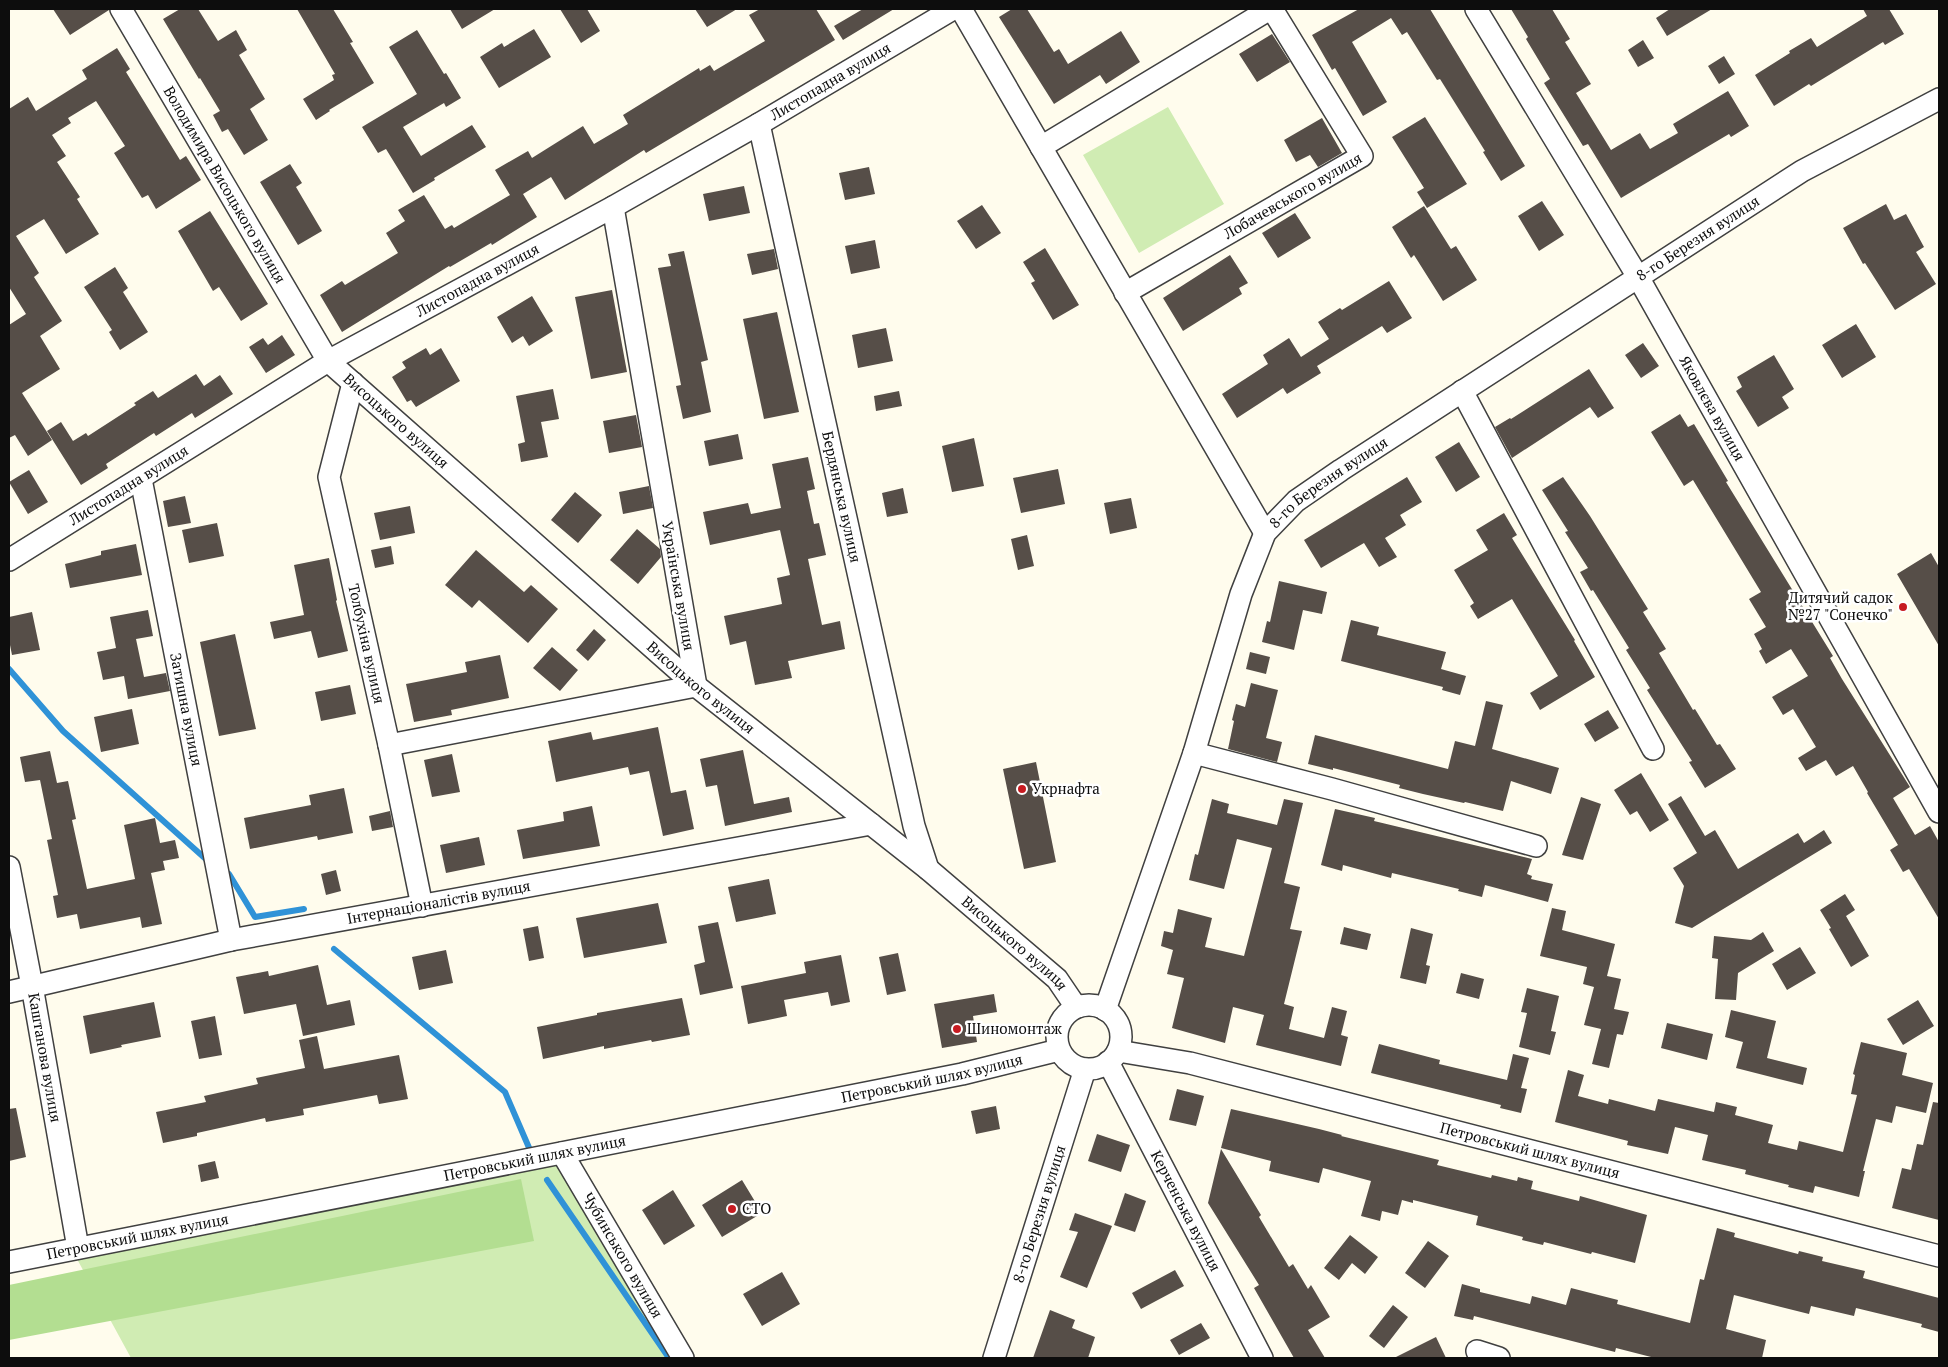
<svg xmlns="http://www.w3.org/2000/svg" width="1948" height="1367" font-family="'PT Serif',serif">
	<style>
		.green { fill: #d0ecb3 }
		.forest { fill: #b3de91 }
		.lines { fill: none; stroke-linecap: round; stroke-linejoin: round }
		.stream { stroke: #2f92d7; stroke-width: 6 }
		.building { fill: #564e48 }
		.minor-casing { stroke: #404040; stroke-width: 24 }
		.minor { stroke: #fff; stroke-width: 21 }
		.poi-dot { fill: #c71b21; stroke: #fff; stroke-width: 2 }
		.labels { text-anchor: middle; stroke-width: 5; stroke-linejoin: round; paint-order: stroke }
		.street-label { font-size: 15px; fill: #0d0d0d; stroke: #fff }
		.poi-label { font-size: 15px; fill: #0d0d0d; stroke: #fff; text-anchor: start }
	</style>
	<rect width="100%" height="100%" fill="#fffced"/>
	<path class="green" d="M1168 107 1224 204 1139 253 1083 155Z
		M560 1162 675 1358H131L77 1259Z"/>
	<path class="forest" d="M521 1179 534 1241 9 1340V1285Z"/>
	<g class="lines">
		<path class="stream" d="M9 669 63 731 208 861
			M229 874 255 917 304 909
			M334 949 505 1092 530 1150
			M547 1180 669 1358"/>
	</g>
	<path class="building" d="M53 9H109V10L70 35Z
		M180 9H198L218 41 236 30 247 50 239 55 265 99 250 109 268 140 244 155 228 129 222 132 213 115 220 111 200 78 199 79 163 19Z
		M297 9H333L353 42 350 43 374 83 329 110 330 111 316 120 303 99 334 80 332 75 335 74Z
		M450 9H495L462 29Z
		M560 9H587L600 31 581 43Z
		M695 9H737L707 27Z
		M760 9H816L835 40 646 153 644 150 565 200 551 177 523 194 537 217 492 245 491 243 450 267 449 266 342 332 320 295 342 281 345 285 398 253 386 233 405 221 398 210 424 195 445 229 452 225 454 228 510 195 495 170 528 151 532 158 583 126 594 144 628 124 623 115 699 68 700 71 710 65 714 71 765 41 749 15Z
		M863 9H894L843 40 834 26Z
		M1012 9H1027L1054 52 1059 49 1068 64 1121 31 1140 62 1106 84 1100 75 1054 104 999 17Z
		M1359 9H1430L1525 166 1501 181 1483 152 1485 151 1440 79 1437 80 1407 32 1402 35 1391 18 1352 42 1387 102 1363 116 1335 68 1332 70 1312 35Z
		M1511 9H1552L1570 39 1565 42 1591 84 1576 93 1611 150 1640 133 1650 149 1678 133 1673 124 1728 91 1749 126 1731 137 1729 134 1621 198 1588 144 1583 146 1544 83 1550 79 1526 39 1528 37Z
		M1670 9H1712L1667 36 1656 18Z
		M1863 9H1889L1904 34 1885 45 1883 42 1811 86 1809 84 1774 106 1755 75 1790 53 1789 51 1811 38 1817 47 1867 16Z
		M534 29 551 57 499 88 480 57 502 43 504 47Z
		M417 30 444 74 446 73 461 98 446 107 444 103 403 127 421 156 472 125 486 147 434 178 435 180 413 193 386 149 378 153 362 127 417 94 389 47Z
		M1272 34 1290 62 1257 82 1239 54Z
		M1643 40 1654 58 1638 67 1628 50Z
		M117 48 130 69 126 72 180 160 186 156 201 180 156 209 148 195 142 198 114 153 125 146 96 101 68 118 71 123 52 135 66 156 57 162 80 197 77 199 99 234 66 254 44 219 16 236 39 273 34 277 62 321 40 336 60 369 22 393 52 440 28 456 15 435 9 438V325L26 314 9 287V109L28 97 36 111 87 79 82 70Z
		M1724 56 1735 74 1719 84 1708 66Z
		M1425 117 1467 184 1427 208 1417 192 1424 188 1392 137Z
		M1322 118 1342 153 1318 167 1310 155 1296 162 1284 140Z
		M290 164 302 183 296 187 322 231 298 245 260 182Z
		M869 167 875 194 845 200 839 173Z
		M744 186 750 213 709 221 703 194Z
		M1542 201 1564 235 1539 251 1518 216Z
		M1886 204 1894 220 1906 214 1924 247 1916 252 1936 284 1895 310 1865 263 1863 264 1843 228Z
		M982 205 1001 233 976 249 957 221Z
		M1424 206 1451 249 1456 246 1477 280 1443 301 1414 255 1411 258 1392 227Z
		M210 211 268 304 241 321 219 287 213 291 178 231Z
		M1295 213 1311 238 1278 258 1262 233Z
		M875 240 880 268 851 274 845 246Z
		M1045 248 1079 305 1053 320 1031 283 1035 281 1023 262Z
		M774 249 778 269 752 275 747 254Z
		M684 251 708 360 701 362 711 412 683 419 676 386 681 385 658 268 671 266 668 254Z
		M1230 255 1248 283 1239 288 1242 294 1183 331 1163 298Z
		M115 267 128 288 123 292 148 332 120 350 109 332 112 330 84 287Z
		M1389 281 1412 318 1387 333 1382 326 1317 366 1321 373 1287 394 1283 388 1237 418 1222 394 1268 364 1263 355 1289 338 1301 357 1329 339 1318 322 1340 308 1342 310Z
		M612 290 627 372 591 379 575 297Z
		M532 296 553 331 529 346 523 336 512 343 497 317Z
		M777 312 799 412 764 419 743 319Z
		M1856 324 1876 357 1842 378 1822 345Z
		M886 328 893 361 858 368 852 335Z
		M282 335 295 355 266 373 249 347 263 338 268 345Z
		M1643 343 1659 366 1641 378 1625 355Z
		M426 348 430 355 441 348 460 381 416 407 411 400 407 402 392 377 406 368 402 362Z
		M1774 355 1794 389 1782 397 1789 408 1758 427 1736 391 1742 387 1737 377Z
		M1589 369 1614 408 1598 418 1590 407 1512 458 1495 427 1510 418 1511 419Z
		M196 374 204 386 220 375 233 394 195 418 192 413 156 436 154 433 106 464 108 468 81 485 47 431 61 422 73 441 86 433 88 436 136 405 134 403 153 391 158 398Z
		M553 389 559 419 541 422 548 457 521 462 518 444 525 442 516 396Z
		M899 391 902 406 876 411 874 396Z
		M1680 414 1688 427 1694 424 1728 481 1726 482 1833 656 1830 658 1842 679 1910 787 1893 798 1915 835 1930 826 1939 842V919L1909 869 1903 872 1890 850 1898 845 1867 793 1868 792 1853 766 1836 776 1826 760 1806 771 1798 758 1816 747 1793 709 1783 715 1772 697 1808 676 1791 649 1766 664 1759 651 1762 649 1754 634 1766 627 1749 599 1761 592 1693 480 1684 486 1651 432Z
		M636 415 642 447 609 453 603 421Z
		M738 434 743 459 709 466 704 441Z
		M974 438 984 486 952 492 942 446Z
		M1459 442 1480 477 1456 492 1435 457Z
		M808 457 815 489 807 491 814 524 819 523 826 555 808 559 822 625 840 621 845 649 788 661 792 678 755 685 746 641 730 645 724 616 782 604 777 578 790 575 780 530 710 545 703 512 748 503 751 514 781 508 772 464Z
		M1058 469 1065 504 1021 513 1013 478Z
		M29 470 48 502 28 514 9 482Z
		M1407 477 1422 502 1400 515 1406 525 1385 538 1397 557 1379 567 1364 543 1321 568 1304 540Z
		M1563 477 1590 516 1648 609 1643 612 1666 649 1659 653 1693 710 1695 709 1717 745 1720 744 1736 769 1705 788 1689 762 1692 761 1647 690 1650 688 1626 650 1629 648 1593 590 1591 591 1580 572 1588 568 1565 532 1568 531 1542 490Z
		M649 486 653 508 623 514 619 492Z
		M903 488 908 513 887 517 882 493Z
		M575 492 602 515 578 543 551 520Z
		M185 496 191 523 168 527 163 501Z
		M1131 498 1137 528 1110 534 1104 503Z
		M410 506 415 533 380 540 374 513Z
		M1504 513 1517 535 1512 538 1575 640 1574 641 1595 677 1540 710 1530 693 1558 676 1512 599 1478 619 1470 606 1474 603 1454 570 1488 550 1476 530Z
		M217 523 224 556 189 563 182 530Z
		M637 529 660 549 661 557 638 584 610 560Z
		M1027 535 1034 566 1018 570 1011 539Z
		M136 544 142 575 70 588 65 564 101 555V551Z
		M391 546 394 564 375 568 371 550Z
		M476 550 524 592 531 585 558 609 528 643 479 600 472 608 445 585Z
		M1931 553 1939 567V646L1897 574Z
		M329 558 337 600 336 601 348 651 318 658 311 631 274 639 270 622 304 615 294 565Z
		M1279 581 1327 592 1322 614 1303 610 1294 650 1262 642 1267 621 1270 622Z
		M148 610 153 636 136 639 144 677 166 673 170 691 128 699 124 676 103 680 97 652 116 648 110 617Z
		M32 612 40 650 12 655 9 640V617Z
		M1351 620 1379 627 1377 635 1446 652 1441 669 1466 676 1460 695 1442 690 1443 687 1341 661Z
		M594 629 606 640 588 661 576 650Z
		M235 634 256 729 219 736 200 642Z
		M552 647 578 670 560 691 533 668Z
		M1250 652 1270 657 1266 674 1246 669Z
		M500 655 509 698 451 710 452 715 414 722 406 684 467 672 465 662Z
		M1251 683 1278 690 1266 738 1282 742 1277 762 1228 749 1234 721 1232 720 1236 704 1245 707Z
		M350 685 356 714 321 721 315 692Z
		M1486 701 1503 705 1492 749 1559 768 1551 794 1511 781 1503 811 1465 802 1464 803 1423 794 1399 788 1400 785 1333 768V770L1308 764 1315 735 1448 769 1455 741 1475 746Z
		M132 709 139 744 101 752 94 717Z
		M1608 710 1619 728 1595 742 1584 724Z
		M658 727 671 793 686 790 694 829 663 836 649 771 630 775 628 767 556 782 548 741 591 732 593 740Z
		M743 750 754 804 789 797 792 812 725 826 717 785 706 787 700 759Z
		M50 751 57 783 68 781 76 819 72 820 87 889 135 879 124 825 155 818 160 843 175 840 179 858 163 861 165 870 151 873 162 924 142 928 140 917 80 929 77 914 57 918 53 896 58 895 47 840 52 839 40 780 25 782 20 757Z
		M452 754 460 792 432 797 424 760Z
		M1036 762 1056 862 1024 869 1003 769Z
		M1641 773 1669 820 1650 832 1637 811 1630 815 1614 790Z
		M344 788 353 833 318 840 317 836 250 849 244 818 311 805 309 795Z
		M1681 796 1705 836 1715 830 1738 869 1798 833 1804 843 1824 830 1832 843 1692 928 1675 923 1684 886 1673 868 1697 853 1668 804Z
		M1581 797 1601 804 1583 860 1562 855Z
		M1212 799 1229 804 1227 813 1277 825 1284 799 1303 803 1284 883 1300 887 1290 929 1302 931 1284 1004 1294 1007 1289 1029 1324 1038 1332 1007 1347 1011 1341 1035 1348 1037 1341 1066 1256 1045 1264 1015 1233 1007 1225 1043 1172 1028 1184 978 1167 974 1173 950 1161 946 1164 931 1173 933 1178 909 1212 918 1205 947 1244 956 1272 848 1237 839 1224 889 1189 880 1195 854 1198 855Z
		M592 806 600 846 523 859 517 830 564 821 563 812Z
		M1335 809 1375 818 1374 821 1532 859 1527 874 1532 876 1531 879 1553 884 1548 902 1485 885 1482 897 1458 891 1459 889 1392 873 1391 878 1343 865 1342 871 1321 865Z
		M390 811 393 827 372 831 369 816Z
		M479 837 485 865 446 873 440 845Z
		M336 870 341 891 326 895 321 874Z
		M769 879 776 914 736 922 728 887Z
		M1845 894 1855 910 1846 916 1869 956 1851 967 1829 929 1831 928 1820 910Z
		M658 903 667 943 584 958 576 918Z
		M1552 908 1566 911 1562 930 1615 944 1607 976 1621 979 1614 1009 1629 1012 1623 1035 1617 1034 1609 1068 1592 1064 1601 1029 1584 1025 1594 987 1583 984 1587 967 1540 956Z
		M718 922 733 988 700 995 694 965 705 962 698 926Z
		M538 926 544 958 529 961 523 929Z
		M1344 927 1371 934 1367 950 1340 944Z
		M1411 928 1433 934 1426 965 1430 966 1426 984 1400 978Z
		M1763 932 1774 951 1738 973 1736 1000 1715 999 1718 959 1712 958 1714 936 1751 940Z
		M1800 947 1816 973 1787 990 1772 964Z
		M446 950 453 983 419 990 412 957Z
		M898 953 906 991 887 995 879 957Z
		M841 955 850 1002 831 1006 828 992 784 1000 787 1016 748 1024 741 986 806 973 804 962Z
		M318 965 327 1005 350 1000 355 1025 303 1036 296 1004 244 1014 236 977 268 971 269 976Z
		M1461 973 1484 979 1479 999 1456 993Z
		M1527 988 1559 996 1551 1031 1556 1032 1550 1055 1519 1047 1527 1013 1521 1012Z
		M994 994 997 1012 973 1016 977 1042 942 1048 934 1004Z
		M682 998 690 1035 652 1042 651 1040 604 1049V1046L543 1059 537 1027 597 1015V1013Z
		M1918 1000 1934 1026 1903 1045 1887 1019Z
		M154 1002 161 1037 121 1045 122 1047 90 1054 83 1016Z
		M1731 1010 1776 1021 1767 1058 1807 1068 1803 1085 1736 1068 1743 1042 1725 1037Z
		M215 1016 222 1055 199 1059 191 1021Z
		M1667 1023 1713 1034 1707 1060 1661 1048Z
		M317 1036 324 1069 399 1055 408 1099 379 1104 377 1095 303 1109 304 1115 266 1122 265 1118 197 1133V1136L163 1143 156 1112 206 1102 204 1096 258 1084 256 1078 305 1068 299 1040Z
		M1861 1042 1907 1053 1902 1075 1933 1083 1926 1113 1896 1106 1892 1123 1876 1119 1863 1171H1865L1859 1197 1815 1186 1813 1193 1788 1187 1789 1185 1745 1174 1746 1170 1702 1160 1708 1135 1675 1127 1668 1154 1627 1145 1628 1141 1555 1122 1568 1070 1584 1075 1578 1096 1608 1104 1609 1099 1655 1111 1658 1099 1714 1112 1716 1102 1737 1107 1735 1115 1773 1125 1768 1143 1797 1150 1799 1141 1843 1152 1857 1095 1851 1094 1855 1075 1853 1074Z
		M1379 1044 1440 1060 1439 1064 1507 1080 1513 1054 1529 1058 1521 1088 1527 1089 1521 1113 1500 1108 1501 1105 1371 1073Z
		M1177 1089 1204 1096 1196 1126 1169 1120Z
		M1933 1102 1939 1103V1220L1892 1208 1902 1168 1911 1170 1917 1144 1923 1145Z
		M996 1106 1000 1129 976 1134 971 1111Z
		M16 1108 26 1157 9 1161V1109Z
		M1231 1109 1319 1129 1342 1135 1341 1136 1439 1160 1437 1165 1491 1178 1492 1175 1517 1181 1518 1177 1533 1181 1531 1189 1579 1201 1580 1196 1647 1215 1635 1263 1592 1252 1591 1254 1544 1242 1543 1245 1522 1240 1523 1237 1476 1225 1478 1216 1413 1200V1203L1402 1200 1398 1215 1382 1211 1380 1221 1361 1216 1371 1181 1323 1168 1319 1183 1269 1171 1271 1161 1221 1148Z
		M1097 1134 1130 1145 1121 1172 1088 1161Z
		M1221 1149 1261 1215 1259 1217 1289 1267 1293 1264 1308 1289 1311 1285 1330 1317 1308 1330 1325 1358H1294L1254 1288 1259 1285 1208 1203Z
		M215 1161 219 1178 201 1182 198 1165Z
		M742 1180 762 1213 722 1237 702 1205Z
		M673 1190 695 1226 664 1245 642 1210Z
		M1125 1193 1146 1201 1135 1232 1114 1225Z
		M1075 1213 1112 1226 1087 1288 1060 1277 1078 1232 1069 1230Z
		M1717 1228 1735 1233 1734 1237 1798 1254 1799 1251 1823 1257 1822 1261 1865 1271 1863 1278 1939 1298V1332L1921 1327 1922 1324 1856 1308 1854 1316 1811 1306 1809 1314 1734 1295 1726 1329 1766 1340 1762 1358H1655L1616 1348 1615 1352 1474 1316 1473 1320 1454 1316 1462 1284 1480 1289V1292L1530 1304 1532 1296 1566 1305 1571 1288 1618 1300 1617 1304 1690 1323 1700 1279 1704 1280Z
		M1350 1235 1378 1257 1365 1274 1352 1263 1339 1280 1324 1268Z
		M1428 1241 1449 1256 1425 1288 1405 1273Z
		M1175 1270 1184 1286 1141 1309 1132 1293Z
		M782 1272 800 1304 762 1326 743 1294Z
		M1393 1305 1408 1317 1384 1348 1369 1336Z
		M1050 1310 1075 1320 1072 1328 1095 1337 1088 1358H1033Z
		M1201 1323 1210 1338 1179 1355 1170 1340Z
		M1436 1337 1446 1358H1394Z"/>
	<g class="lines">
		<g class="minor-casing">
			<g id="minor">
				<path id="s1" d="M121 9 328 361 696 686 928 869 1057 979 1076 1007"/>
				<path d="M961 9 1265 533"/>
				<path id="s2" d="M1476 9 1638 277 1939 812"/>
				<path id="s3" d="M759 124 914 826 928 869"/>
				<path d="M1041 147 1270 9"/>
				<path id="s4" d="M1125 293 1362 156 1272 9"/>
				<path id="s5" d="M353 383 329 477 389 745 422 906"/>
				<path d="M1462 391 1653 749"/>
				<path id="s6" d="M141 479 231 940"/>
				<path id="s7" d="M9 560 328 361 613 207 759 124 953 9"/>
				<path d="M389 745 696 686 613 207"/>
				<path d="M1194 753 1332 789 1536 846"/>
				<path id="s8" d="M9 867 32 986 78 1248"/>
				<path id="s9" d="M9 992 231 940 871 824"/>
				<circle cx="1089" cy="1037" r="32"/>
				<path id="s10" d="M1105 1010 1194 753 1241 594 1265 533 1296 501 1341 470 1802 171 1939 99"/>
				<path id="s11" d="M1118 1051 1190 1063 1939 1256"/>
				<path id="s12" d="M1108 1062 1262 1358"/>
				<path id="s13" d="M562 1153 683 1358"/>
				<path id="s14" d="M9 1262 962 1074 1059 1050"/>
				<path id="s15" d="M994 1358 1085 1069"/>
				<path d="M1480 1358 1477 1351 1499 1358"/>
			</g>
		</g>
		<use href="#minor" class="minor"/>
	</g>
	<g class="poi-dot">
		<circle cx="1903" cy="607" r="5"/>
		<circle cx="1022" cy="789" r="5"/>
		<circle cx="957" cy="1029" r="5"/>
		<circle cx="732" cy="1209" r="5"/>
	</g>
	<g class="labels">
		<g class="street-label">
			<text dy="5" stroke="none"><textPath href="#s7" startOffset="951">Листопадна вулиця</textPath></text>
			<text dy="5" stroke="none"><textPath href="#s1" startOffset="204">Володимира Висоцького вулиця</textPath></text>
			<text dy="5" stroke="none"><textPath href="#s4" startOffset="194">Лобачевського вулиця</textPath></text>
			<text dy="5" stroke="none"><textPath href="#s10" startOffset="1028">8-го Березня вулиця</textPath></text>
			<text dy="5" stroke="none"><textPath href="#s7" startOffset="546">Листопадна вулиця</textPath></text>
			<text dy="5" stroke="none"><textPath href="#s2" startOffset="464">Яковлєва вулиця</textPath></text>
			<text dy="5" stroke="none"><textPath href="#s1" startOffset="499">Висоцького вулиця</textPath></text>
			<text dy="5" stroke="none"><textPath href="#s10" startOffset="585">8-го Березня вулиця</textPath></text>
			<text dy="5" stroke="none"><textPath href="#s7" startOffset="141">Листопадна вулиця</textPath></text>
			<text dy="5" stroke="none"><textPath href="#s3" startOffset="382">Бердянська вулиця</textPath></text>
			<text transform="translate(678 586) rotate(80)" y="5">Українська вулиця</text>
			<text dy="5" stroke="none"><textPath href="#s5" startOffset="268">Толбухіна вулиця</textPath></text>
			<text dy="5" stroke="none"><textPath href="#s1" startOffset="904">Висоцького вулиця</textPath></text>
			<text dy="5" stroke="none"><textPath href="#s6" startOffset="235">Затишна вулиця</textPath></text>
			<text dy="5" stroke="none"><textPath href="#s9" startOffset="439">Інтернаціоналістів вулиця</textPath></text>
			<text dy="5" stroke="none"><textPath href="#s1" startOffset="1309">Висоцького вулиця</textPath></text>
			<text dy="5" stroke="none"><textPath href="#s8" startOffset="194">Каштанова вулиця</textPath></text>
			<text dy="5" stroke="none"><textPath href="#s14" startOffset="941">Петровський шлях вулиця</textPath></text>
			<text dy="5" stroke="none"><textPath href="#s11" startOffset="424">Петровський шлях вулиця</textPath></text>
			<text dy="5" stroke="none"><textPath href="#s14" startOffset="536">Петровський шлях вулиця</textPath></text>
			<text dy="5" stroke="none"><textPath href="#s12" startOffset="168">Керченська вулиця</textPath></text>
			<text dy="5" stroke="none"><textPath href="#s15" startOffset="151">8-го Березня вулиця</textPath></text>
			<text dy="5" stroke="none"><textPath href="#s14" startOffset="131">Петровський шлях вулиця</textPath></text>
			<text dy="5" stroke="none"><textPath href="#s13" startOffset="119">Чубинського вулиця</textPath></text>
		</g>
		<g class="poi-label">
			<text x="1893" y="603" text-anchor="end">Дитячий садок<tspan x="1893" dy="17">№27 "Сонечко"</tspan></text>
			<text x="1032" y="794">Укрнафта</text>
			<text x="967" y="1034">Шиномонтаж</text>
			<text x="742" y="1214">СТО</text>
		</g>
	</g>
	<rect width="1948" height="1367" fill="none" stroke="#0d0d0d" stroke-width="20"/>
</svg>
